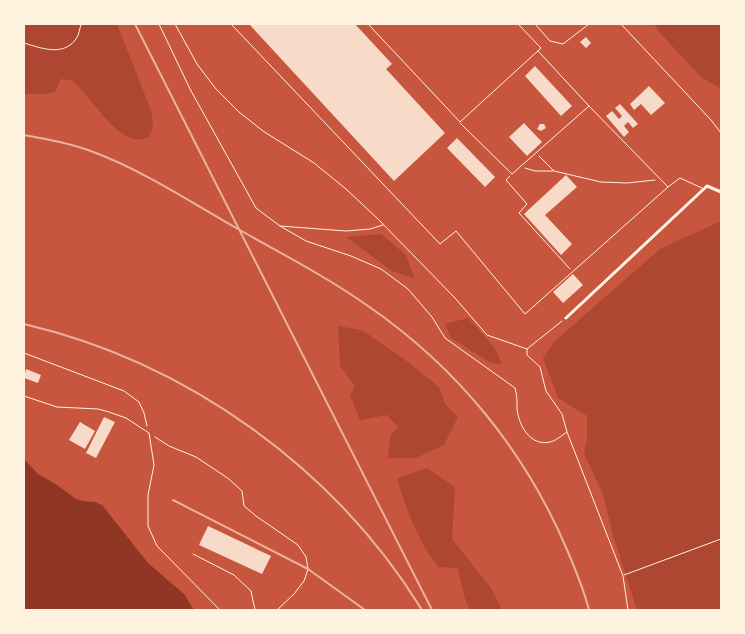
<svg xmlns="http://www.w3.org/2000/svg" width="745" height="634" font-family="'Roboto Condensed',sans-serif">
	<style>
		.green { fill: #ae4732 }
		.water { fill: #8f3625 }
		.building { fill: #f7dbc8 }
		.lines { fill: none; stroke-linecap: round; stroke-linejoin: round }
		.path { stroke: #fff3e0; stroke-width: 1 }
		.service { stroke: #fff3e0; stroke-width: 1 }
		.minor { stroke: #fff3e0; stroke-width: 3 }
		.rail { stroke: #e9b49f; stroke-width: 2 }
	</style>
	<rect width="100%" height="100%" fill="#c8553d"/>
	<path class="green" d="M24 24H117L152 113 153 128 149 137C119 152 91 93 71 80L61 79 55 92 46 94H24Z
		M654 24H721V89L701 77 659 32Z
		M721 221V610H637L613 535 603 494 584 454 587 439V416L558 398 543 358 555 341 660 249Z
		M381 234 406 255 415 279 392 271 346 237Z
		M468 318 494 347 502 364 491 363 451 338 445 324Z
		M338 326 362 330 408 362 439 387 445 404 458 417 444 445 416 458H388L390 436 398 427 387 415 360 420 350 395 355 386 340 366Z
		M427 468 455 487 452 539 491 588 502 610H470L465 599 458 568 438 567C418 540 406 510 397 478Z"/>
	<path class="water" d="M24 459 38 474 57 485 76 499 83 501 95 502 102 505 148 563 184 594 194 610H24Z"/>
	<path class="building" d="M249 24H355L392 64 386 69 445 133 394 181Z
		M586 37 591 43 586 48 580 42Z
		M535 66 572 106 561 116 525 76Z
		M649 86 665 103 651 115 641 104 634 110 630 104Z
		M620 104 638 124 633 128 628 122 624 126 629 132 624 137 606 116 612 111 619 119 622 116 615 108Z
		M524 123 542 142 527 156 509 137Z
		M540 124H544L546 128 541 131 537 129Z
		M457 138 495 177 485 187 447 148Z
		M566 175 577 187 545 215 572 244 561 255 524 214Z
		M573 274 583 285 563 303 553 292Z
		M26 369 41 375 38 383 24 378Z
		M104 417 115 422 96 458 86 453Z
		M80 422 95 431 85 449 69 440Z
		M208 526 271 556 262 574 199 545Z"/>
	<g class="lines">
		<path class="path" d="M159 24 190 89 256 208 280 226 346 231 370 229 383 225
			M175 24 197 64 216 89 239 112 263 131 314 163 346 189 378 219 455 298 487 335 527 349
			M535 24 550 41 563 44 589 24
			M621 24 711 120 721 133
			M24 43C41 48 63 57 76 39 79 35 80 28 81 24
			M539 156 554 171 601 182 627 183 655 180
			M525 168 535 171H553
			M510 176 506 180 527 204 519 213 570 269
			M280 226 306 241 351 256 381 269 408 289 432 317 445 338 515 388C517 395 517 400 517 408 518 424 530 447 550 442 556 441 562 435 567 432
			M562 321 527 349V355L540 367 546 391 562 414 567 432 623 576 628 610
			M24 353 124 391 139 402 144 413 147 426
			M155 437 169 446 196 457 229 479 242 491 244 506 256 516 298 545 306 557 308 569 304 581 294 594 277 610
			M624 575 721 539"/>
		<path class="service" d="M231 24 440 244 456 231 525 314 668 187 589 106
			M368 24 460 122 541 48 518 24
			M460 123 512 174 589 106 538 51
			M668 187 680 178 704 189
			M24 396 57 407 98 409 109 412 126 418 149 433 154 465 148 495V526L157 546 220 610
			M193 554 234 575 251 591 255 610"/>
		<path class="minor" d="M566 318 707 186 721 192"/>
		<path class="rail" d="M135 24 432 610
			M24 135C45 139 67 142 88 150 141 169 189 201 238 229 282 254 327 277 368 306 458 368 526 452 568 552 576 571 584 590 589 610
			M24 324C186 362 334 467 422 610
			M173 500 308 569 365 610"/>
	</g>
	<rect width="745" height="634" fill="none" stroke="#fff3e0" stroke-width="50"/>
</svg>
